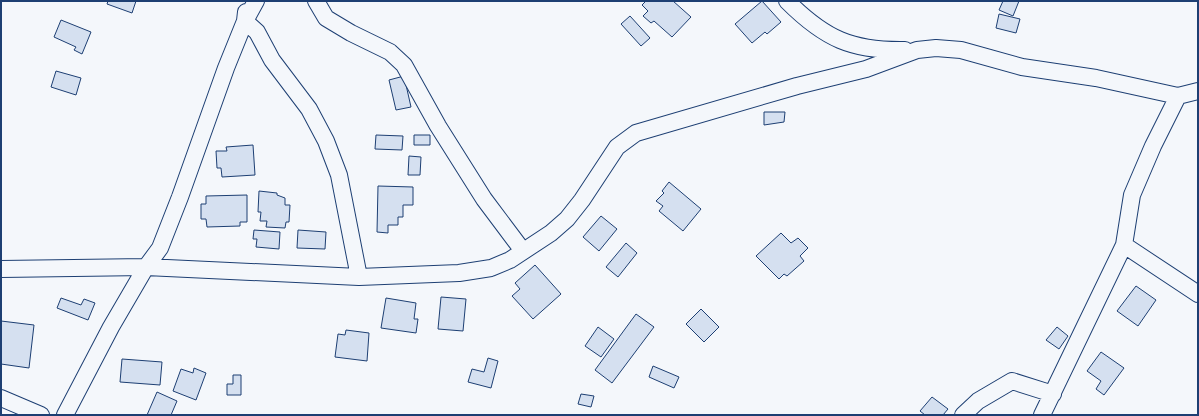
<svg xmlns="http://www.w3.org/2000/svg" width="1199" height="416" font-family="'Roboto Condensed',sans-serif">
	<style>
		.building { fill: #d5e0f0; stroke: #1d3f73 }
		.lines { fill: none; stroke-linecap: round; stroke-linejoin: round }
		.minor-casing { stroke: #1d3f73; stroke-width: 18 }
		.minor { stroke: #f4f7fb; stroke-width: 16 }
	</style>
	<rect width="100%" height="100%" fill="#f4f7fb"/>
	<path class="building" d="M108 1H136L132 13 107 4Z
		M646 1H673L691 17 672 37 654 21 651 23 643 16 648 11 642 5Z
		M762 1 781 22 767 34 765 32 752 43 735 24Z
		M1003 1H1019L1013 16 999 10Z
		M999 14 1020 19 1016 33 996 28Z
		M630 16 650 38 641 46 621 24Z
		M61 20 91 32 82 54 74 50 76 47 54 37Z
		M56 71 81 78 76 95 51 87Z
		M404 76 411 107 396 110 389 80Z
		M764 112H785L784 122 764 125Z
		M376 135 403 136 402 150 375 149Z
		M414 135H430V145H414Z
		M253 145 255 175 222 177 221 168H217L216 151H227L226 147Z
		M409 156 421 157 420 175H408Z
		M669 182 701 209 683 231 659 211 663 206 656 201 664 193 662 191Z
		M378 186 413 187V205H403V217H398V225H388V233L377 232Z
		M259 191 277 193V195L285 198V205H290L289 222H286L285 228 266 227 267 221H260L261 212H258Z
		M247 195V222H240V226L207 227 206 219H201V204H206V196Z
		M601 216 617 229 599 251 583 237Z
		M254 230 280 232 279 249 256 247 257 239H253Z
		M298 230 326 232 325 249 297 248Z
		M781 233 791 243 798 238 808 248 800 256 804 261 787 276 784 274 779 279 756 256Z
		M626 243 637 253 618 277 606 267Z
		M535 265 561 294 533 319 512 296 520 289 515 283Z
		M1136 286 1156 300 1138 326 1117 311Z
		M441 297 466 299 463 331 438 329Z
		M61 298 81 305 84 299 95 303 88 320 57 308Z
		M386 298 416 303 414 319H418L416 333 381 328Z
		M701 309 719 327 704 342 686 324Z
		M636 314 654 327 612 383 595 370Z
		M1 321 34 325 29 368 1 364Z
		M598 327 614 339 601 357 585 346Z
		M1057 327 1068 336 1059 349 1046 340Z
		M346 330 369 333 367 361 335 357 338 334 345 335Z
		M1101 352 1124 368 1104 395 1096 389 1101 381 1087 371Z
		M488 358 498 361 491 388 468 382 472 369 484 372Z
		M122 359 162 362 160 385 120 382Z
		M653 366 679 377 674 388 649 377Z
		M194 368 206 373 196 400 173 391 181 369 193 373Z
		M233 375H241V395H227V384H233Z
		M157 392 177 401 171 415H147Z
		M581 394 594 396 591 407 578 404Z
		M932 397 948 409 943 415H925L920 411Z"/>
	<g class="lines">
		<g class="minor-casing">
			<path id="minor" d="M316 1 326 18 351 33 390 52 404 65 438 126 484 199 523 251
				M787 1C825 39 852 51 905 50
				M246 12 245 21 257 32 272 60 309 109 326 141 339 175 359 277
				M1124 245 1198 294
				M1 269 146 267 359 277 459 273 491 268 510 260 551 233 567 219 582 200 617 147 636 133 797 86 866 69 917 50 936 48 961 50 1022 67 1096 78 1178 96 1198 91
				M1 398 41 415
				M65 415 111 327 146 267 160 248 180 197 226 68 245 21 256 1
				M963 415 978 401 1012 381 1053 394
				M1042 415 1124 245 1132 195 1153 146 1178 96"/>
		</g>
		<use href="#minor" class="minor"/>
	</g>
	<rect width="1199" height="416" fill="none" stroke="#1d3f73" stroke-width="4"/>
</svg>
